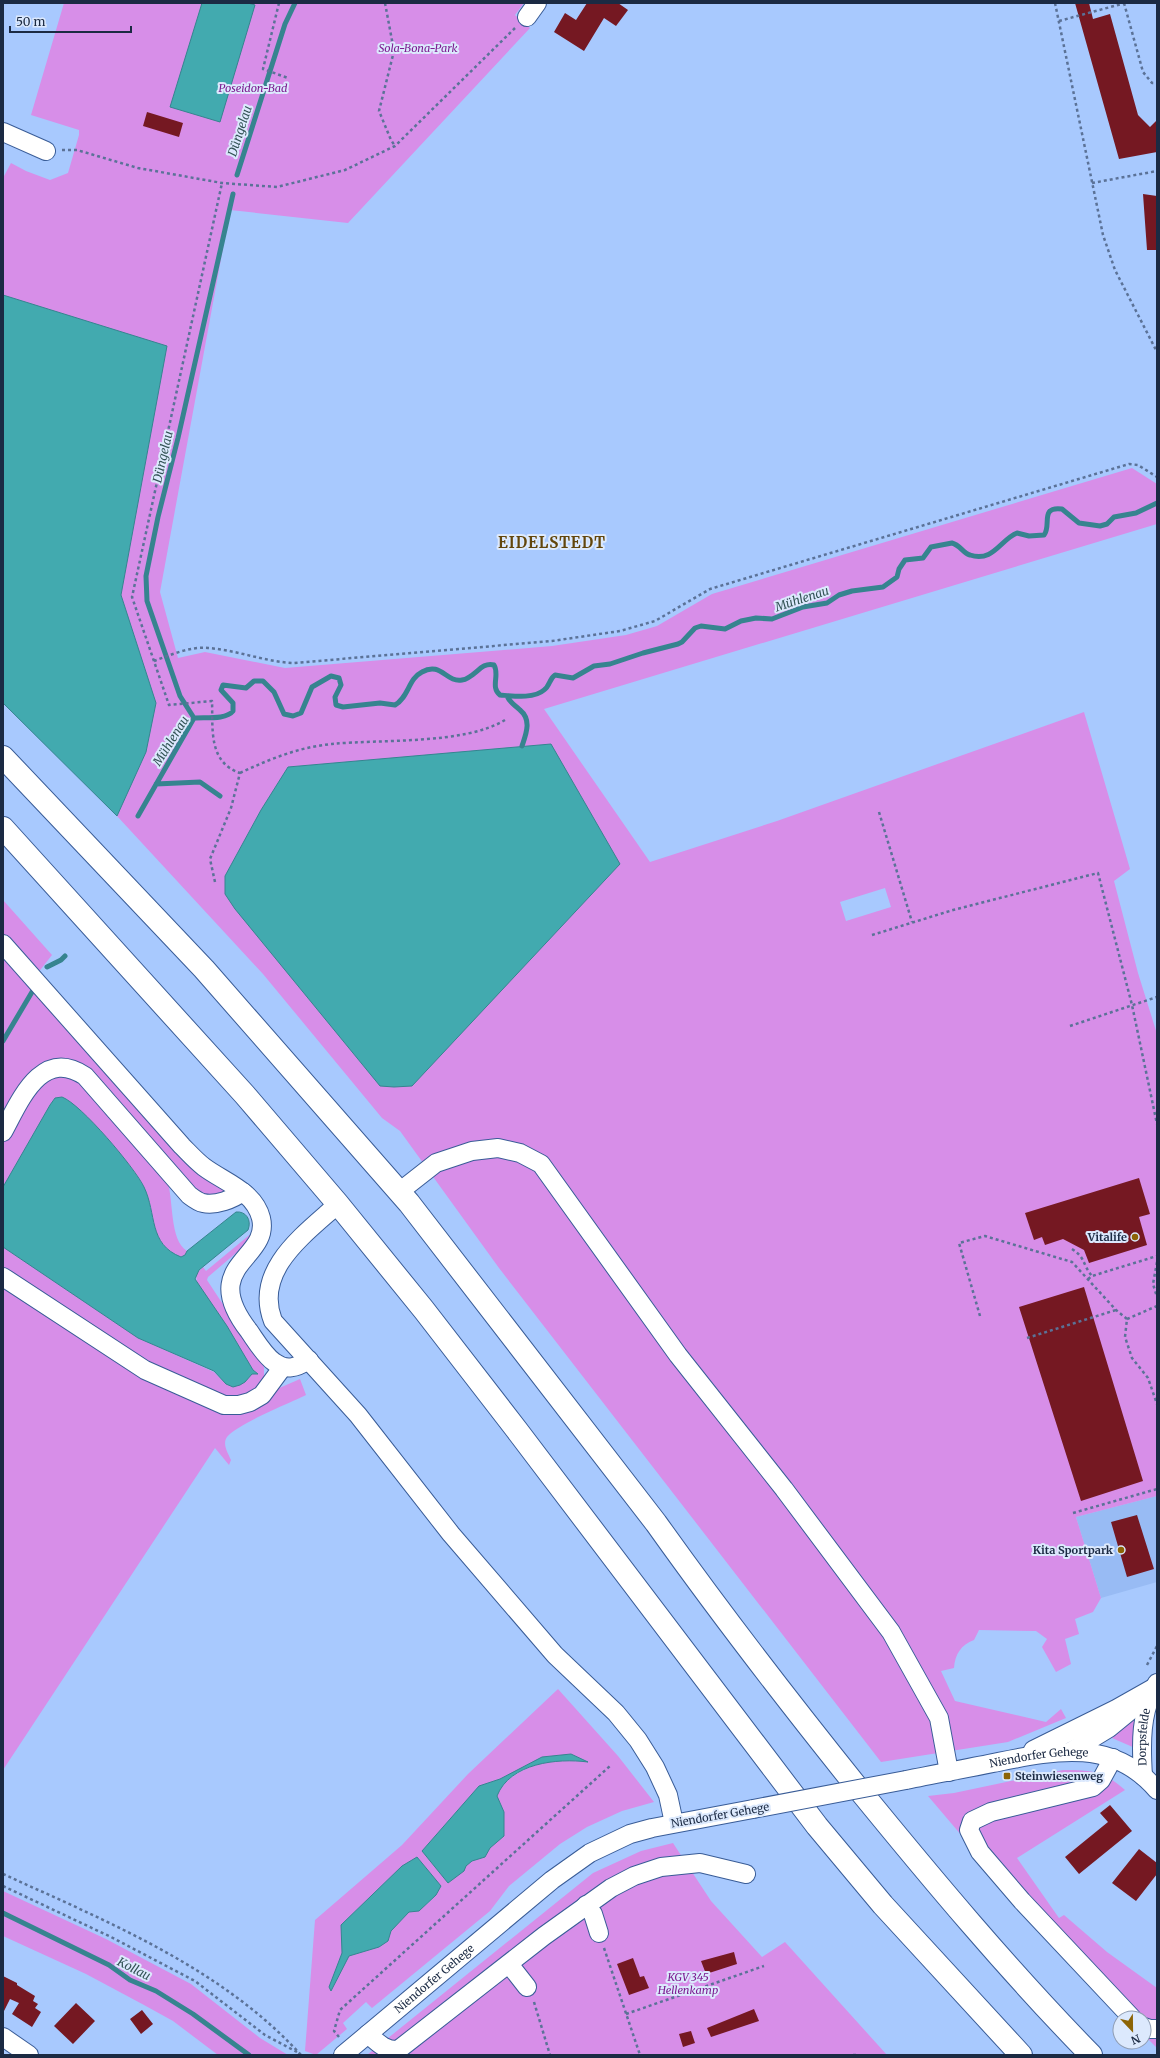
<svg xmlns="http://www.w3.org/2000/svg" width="1160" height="2058" font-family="Merriweather,serif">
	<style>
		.built { fill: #98bbf4 }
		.green { fill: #d78ee8; fill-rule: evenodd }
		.water { fill: #42aaaf; stroke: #36848f }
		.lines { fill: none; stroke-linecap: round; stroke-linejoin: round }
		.stream { stroke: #36848f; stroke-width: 5 }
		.building { fill: #751822 }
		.minor-casing { stroke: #395c97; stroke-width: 20 }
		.highway-casing { stroke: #395c97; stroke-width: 24 }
		.path { stroke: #5b7297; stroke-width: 2.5; stroke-dasharray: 3 3; stroke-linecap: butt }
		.minor { stroke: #fff; stroke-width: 18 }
		.highway { stroke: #fff; stroke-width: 22 }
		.minor-bridge-casing { stroke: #395c97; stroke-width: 20; stroke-linecap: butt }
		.minor-bridge { stroke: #fff; stroke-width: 18 }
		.poi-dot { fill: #8c6406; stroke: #dce9fd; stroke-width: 1.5 }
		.labels { text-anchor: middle; stroke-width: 4; stroke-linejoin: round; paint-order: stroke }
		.park-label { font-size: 11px; font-style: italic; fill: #7c1b90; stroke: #dce9fd }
		.poi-label { font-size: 11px; font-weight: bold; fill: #1b2a43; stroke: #dce9fd; text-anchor: end }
		.street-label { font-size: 11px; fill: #1b2a43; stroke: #dce9fd }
		.water-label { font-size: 12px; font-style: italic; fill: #335355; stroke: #dce9fd }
		.district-label { font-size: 15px; font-weight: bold; letter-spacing: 1px; fill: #62460c; stroke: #dce9fd }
	</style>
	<rect width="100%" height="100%" fill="#a8c9fe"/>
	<path class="built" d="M1157 1496V1582L1101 1598 1076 1517Z"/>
	<path class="green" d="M64 3H524L515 15 530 28 348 223 230 210 160 592 178 658 205 652 285 668 552 646 626 635 657 626 712 594 1132 468 1157 484V524L544 709 650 862 777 821 1084 712 1130 869 1114 881 1138 973 1157 1034V1496L1076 1517 1101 1598 1093 1612 1075 1619 1079 1634 1065 1639 1071 1664 1056 1672 1042 1647 1047 1639 1036 1631 979 1630 974 1640C961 1645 955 1654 954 1668L941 1671 955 1701 1046 1722 1061 1709 1066 1718 1008 1742 881 1762 499 1268 400 1131 382 1118 263 974 117 816 146 752 156 703 121 595 166 347 3 295V178L11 163 26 171 50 180 68 173 79 135V130L31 115ZM551 744 225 894V876L261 810 288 767ZM885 888 891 907 846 921 840 902Z
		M3 900 52 955 30 983 232 1194 200 1196 60 1060 3 1121Z
		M55 1072 81 1079 167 1180C174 1199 169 1240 187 1251L186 1255 181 1257C148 1244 157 1214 144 1187 137 1172 124 1161 113 1149 98 1132 82 1115 67 1099L62 1097 55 1098 50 1105 3 1187V1142L33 1089Z
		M253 1232 243 1247 208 1277 207 1280 264 1367V1380L249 1397 226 1399 147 1366 3 1271V1247L138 1338 214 1372 226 1384 248 1379 252 1374H258L253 1370 227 1326 197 1283 196 1274 203 1267 206 1271Z
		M3 1283 221 1409 277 1389 300 1379 306 1395C290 1403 237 1424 227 1437 222 1444 228 1453 231 1460L229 1465 215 1448 3 1770Z
		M558 1689 618 1756 654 1802 622 1811 587 1827 560 1844 509 1886 490 1911 372 2008 366 2002 343 2023 347 2029 316 2055 305 2051 315 1920 402 1845 468 1774ZM571 1754 586 1761C581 1761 574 1759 568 1760 542 1761 508 1770 497 1796L504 1812V1836L490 1848 485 1857 472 1861 466 1866 463 1871 448 1883 422 1851 479 1786 500 1779 543 1757ZM417 1857 441 1886C434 1899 424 1910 409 1912L391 1931 388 1941 379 1947 349 1956 331 1991 329 1987 342 1953 341 1925 402 1866Z
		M1136 1714 1135 1748 1105 1735Z
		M1063 1770C1092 1770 1103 1771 1125 1790L1017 1858 1059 1918 1064 1915 1107 1952 1157 1988V2048L1144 2035V2018H1128L985 1863 928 1796 954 1793Z
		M673 1843 711 1901 762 1957 785 1942 887 2055H367L593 1873 641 1851Z
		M3 1891 106 1939 191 1984 260 2038 288 2055H218L173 2021 144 2005 86 1974 3 1936Z"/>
	<path class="water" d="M202 3H248L255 5 220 122 170 107Z
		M3 295 167 346 121 595 156 703 146 752 117 816 3 703Z
		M551 744 620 864 412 1086 394 1087 380 1086 235 909 225 894V876L261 810 288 767Z
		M62 1097C81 1104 135 1168 144 1187 157 1214 148 1244 181 1257L185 1255 187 1251 236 1212C246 1211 252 1220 248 1230L199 1270 195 1279 227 1326 253 1370 258 1374H252L245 1382 240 1385 233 1387 226 1384 214 1371 138 1338 3 1247V1187L50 1105 55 1098Z
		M571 1754 588 1762C557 1758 510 1763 497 1796L504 1812V1836L490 1848 485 1857 472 1861 466 1866 464 1871 448 1883 422 1851 479 1786 500 1779 542 1757Z
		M417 1857 441 1886 436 1895 419 1911 409 1912 391 1931 388 1941 379 1947 349 1956 331 1991 329 1987 342 1953 341 1925 402 1866Z"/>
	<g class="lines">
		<path class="stream" d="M237 175 285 24 295 3
			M507 696C510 703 515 705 520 710 532 720 526 734 522 746
			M194 718 180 696 147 601 146 576 158 517 178 438 233 194
			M156 784 200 782 220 796
			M138 816 194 718C205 717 226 720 233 711V703L221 690 223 685 246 688 254 681H263L274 692 284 714 293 716 301 713 312 687 331 676 339 678 341 685 335 697 336 705 343 707 380 703 395 705C409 697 408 679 422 672 441 661 446 683 462 680 475 678 481 661 494 665 500 675 490 687 500 695 513 696 534 699 544 690 550 686 549 679 555 675L573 678 594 666 610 664 643 653 678 644 682 642 695 628 701 626 725 629 741 621 756 618 772 619 803 607 827 603 839 595 852 591 883 587 897 577 899 569 905 560 923 558 931 547 952 543C960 545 963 553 970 555 993 563 1001 539 1017 533L1029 536 1044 535C1052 526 1039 506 1062 509L1079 523 1100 526 1107 524 1114 517 1136 513 1157 503
			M47 967 61 960 65 956
			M3 1041 32 992
			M3 1913 109 1965 130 1980 156 1991 193 2014 249 2055"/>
	</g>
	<path class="building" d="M587 3H618L628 10 616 26 604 18 584 51 554 32 565 13 576 20Z
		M1075 3H1089L1093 19 1110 14 1138 115 1150 127 1157 120V152L1119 159Z
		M147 112 183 123 179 137 143 126Z
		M1143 194 1157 196V250H1147Z
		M1139 1178 1150 1214 1139 1217 1147 1245 1089 1263 1084 1250 1063 1239 1045 1245 1042 1237 1034 1240 1025 1213Z
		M1084 1287 1143 1481 1081 1501 1019 1307Z
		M1137 1515 1154 1569 1127 1577 1111 1522Z
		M1110 1805 1132 1831 1079 1874 1065 1857 1108 1822 1100 1813Z
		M1139 1849 1157 1863V1874L1136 1901 1112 1883Z
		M734 1952 737 1964 706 1974 701 1961Z
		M633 1958 640 1977 644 1976 649 1988 629 1995 617 1964Z
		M3 1976 17 1983V1985L35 1996 33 2001 38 2004 35 2008 41 2012 32 2027 12 2014 19 2003 10 1999 3 2013Z
		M76 2003 95 2021 73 2044 54 2026Z
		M754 2009 759 2021 711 2037 707 2028Z
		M142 2010 153 2024 141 2034 130 2019Z
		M691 2031 695 2043 683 2047 679 2034Z"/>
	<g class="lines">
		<g class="minor-casing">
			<g id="minor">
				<path d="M527 17 537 3"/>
				<path d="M3 132 46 151"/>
				<path d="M3 944 182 1146C189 1153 196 1161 204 1167 224 1182 254 1191 261 1218 271 1260 197 1264 249 1331 256 1341 264 1355 274 1362 286 1371 296 1368 309 1360"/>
				<path d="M3 1132C20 1101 41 1047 85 1076L189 1195C193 1198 198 1202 203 1203 216 1206 233 1199 243 1192"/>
				<path d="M399 1192 436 1163 472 1151 498 1148 520 1153 541 1164 678 1355 784 1489 891 1632 939 1718 949 1772"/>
				<path d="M338 1204C305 1234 253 1270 273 1321L358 1415 451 1534 555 1655 616 1713 638 1740 655 1767 668 1795 674 1823"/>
				<path d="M3 1277 145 1370 224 1405H239L250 1402 262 1395 282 1368"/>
				<path d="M1033 1750 1116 1709 1155 1687"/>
				<path d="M1073 1750 1109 1728 1131 1710"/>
				<path d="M1113 1758 1101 1780 1093 1787 991 1812 972 1821 969 1830 980 1852 1022 1901 1132 2018"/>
				<path id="s1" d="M1143 1776C1141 1745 1140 1711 1157 1683"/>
				<path id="s2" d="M906 1780C935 1774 964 1769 993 1763 1053 1751 1112 1737 1157 1790"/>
				<path d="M586 1905 593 1914 599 1933"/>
				<path d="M509 1964 527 1987"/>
				<path d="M1144 2027 1150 2029H1157"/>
				<path d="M368 2034C377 2042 385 2051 398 2050L544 1936 611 1888 634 1876 661 1867 700 1863 746 1874"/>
				<path d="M3 2037 29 2055"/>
				<path id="s3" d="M343 2055 552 1880 590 1853 630 1834 652 1828 753 1809"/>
			</g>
		</g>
		<g class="highway-casing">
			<path id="highway" d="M3 757 204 969 409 1203 656 1523C720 1613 788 1701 857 1787 932 1879 1008 1970 1091 2055
				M3 828 245 1095 338 1204 424 1310 516 1429 817 1826 883 1905 1021 2055"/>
		</g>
		<path class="path" d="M279 3 263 69 288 78
			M385 3 394 51 379 111 391 140 395 146
			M1055 3 1103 235 1115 270 1157 352
			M1124 3 1143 72 1152 83H1157
			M1059 21 1125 3
			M62 150H77L138 168 222 183 277 187 345 170 395 146 515 28
			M1092 183 1157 171
			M154 661C170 655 191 646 208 648 237 650 265 662 294 663L552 641 620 631 655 621 710 589 1129 464 1138 465 1157 477
			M240 773C270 759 299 747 332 744 381 739 464 745 505 720
			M879 812 912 922
			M215 882 210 859 231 808 240 773C208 762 213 729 212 701L169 705 132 597 222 183
			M872 935 953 910 1098 873 1132 1005 1157 1124
			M1070 1026 1157 997
			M1072 1249C1086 1258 1082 1264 1092 1276
			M1157 1262 1153 1284 1157 1297
			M1088 1279 1092 1276 1157 1256
			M980 1316 959 1243 985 1236 1072 1262 1116 1310 1127 1319 1125 1337 1132 1358 1148 1378 1157 1404
			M1127 1319 1157 1306
			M1027 1338 1116 1310
			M1073 1513 1157 1489
			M1147 1665 1157 1646
			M3 1874C108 1922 222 1968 301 2055
			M3 1886 111 1937 195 1981 265 2035 297 2052
			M604 1948 640 2055
			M534 2002 550 2055
			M626 2014 764 1966
			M339 2037 334 2031 340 2010 610 1766
			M853 2055H857"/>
		<use href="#minor" class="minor"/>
		<use href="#highway" class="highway"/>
		<g class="minor-bridge-casing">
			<path id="minor-bridge" d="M753 1809 906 1780"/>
		</g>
		<use href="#minor-bridge" class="minor-bridge"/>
	</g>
	<g class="poi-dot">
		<circle cx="1135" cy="1237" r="4"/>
		<circle cx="1121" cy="1550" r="4"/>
		<rect x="1003" y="1772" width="8" height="8" rx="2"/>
	</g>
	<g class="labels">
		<g class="park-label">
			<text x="418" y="52">Sola-Bona-Park</text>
			<text x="253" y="92">Poseidon-Bad</text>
			<text x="688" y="1981">KGV 345<tspan x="688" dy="13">Hellenkamp</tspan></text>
		</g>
		<g class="poi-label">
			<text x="1127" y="1241">Vitalife</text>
			<text x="1113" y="1554">Kita Sportpark</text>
			<text x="1015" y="1780" text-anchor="start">Steinwiesenweg</text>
		</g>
		<g class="street-label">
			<text dy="4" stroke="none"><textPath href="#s1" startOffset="39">Dorpsfelde</textPath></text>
			<text dy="4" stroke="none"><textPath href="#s2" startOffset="135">Niendorfer Gehege</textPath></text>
			<text transform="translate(720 1815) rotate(-10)" y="4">Niendorfer Gehege</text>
			<text dy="4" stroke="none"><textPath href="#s3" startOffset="119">Niendorfer Gehege</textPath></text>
		</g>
		<g class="water-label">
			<text transform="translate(240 131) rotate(-72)" y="4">Düngelau</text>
			<text transform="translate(163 457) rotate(-77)" y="4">Düngelau</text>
			<text transform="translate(802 599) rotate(-18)" y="4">Mühlenau</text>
			<text transform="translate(171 741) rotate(-58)" y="4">Mühlenau</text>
			<text transform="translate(134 1969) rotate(27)" y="4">Kollau</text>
		</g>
		<g class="district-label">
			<text x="552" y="548">EIDELSTEDT</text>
		</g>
	</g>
	<rect width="1160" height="2058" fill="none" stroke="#1b2a43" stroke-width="8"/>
	<g transform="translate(1132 2030) rotate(158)"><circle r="19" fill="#dce9fd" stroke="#8f9db3"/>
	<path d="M0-3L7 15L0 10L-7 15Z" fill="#8c6406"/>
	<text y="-6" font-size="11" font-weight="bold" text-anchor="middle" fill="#1b2a43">N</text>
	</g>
	<path d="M10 26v6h121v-6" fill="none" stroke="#1b2a43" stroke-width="2"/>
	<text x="16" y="26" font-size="12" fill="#1b2a43" stroke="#dce9fd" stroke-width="3" paint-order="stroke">50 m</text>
</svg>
